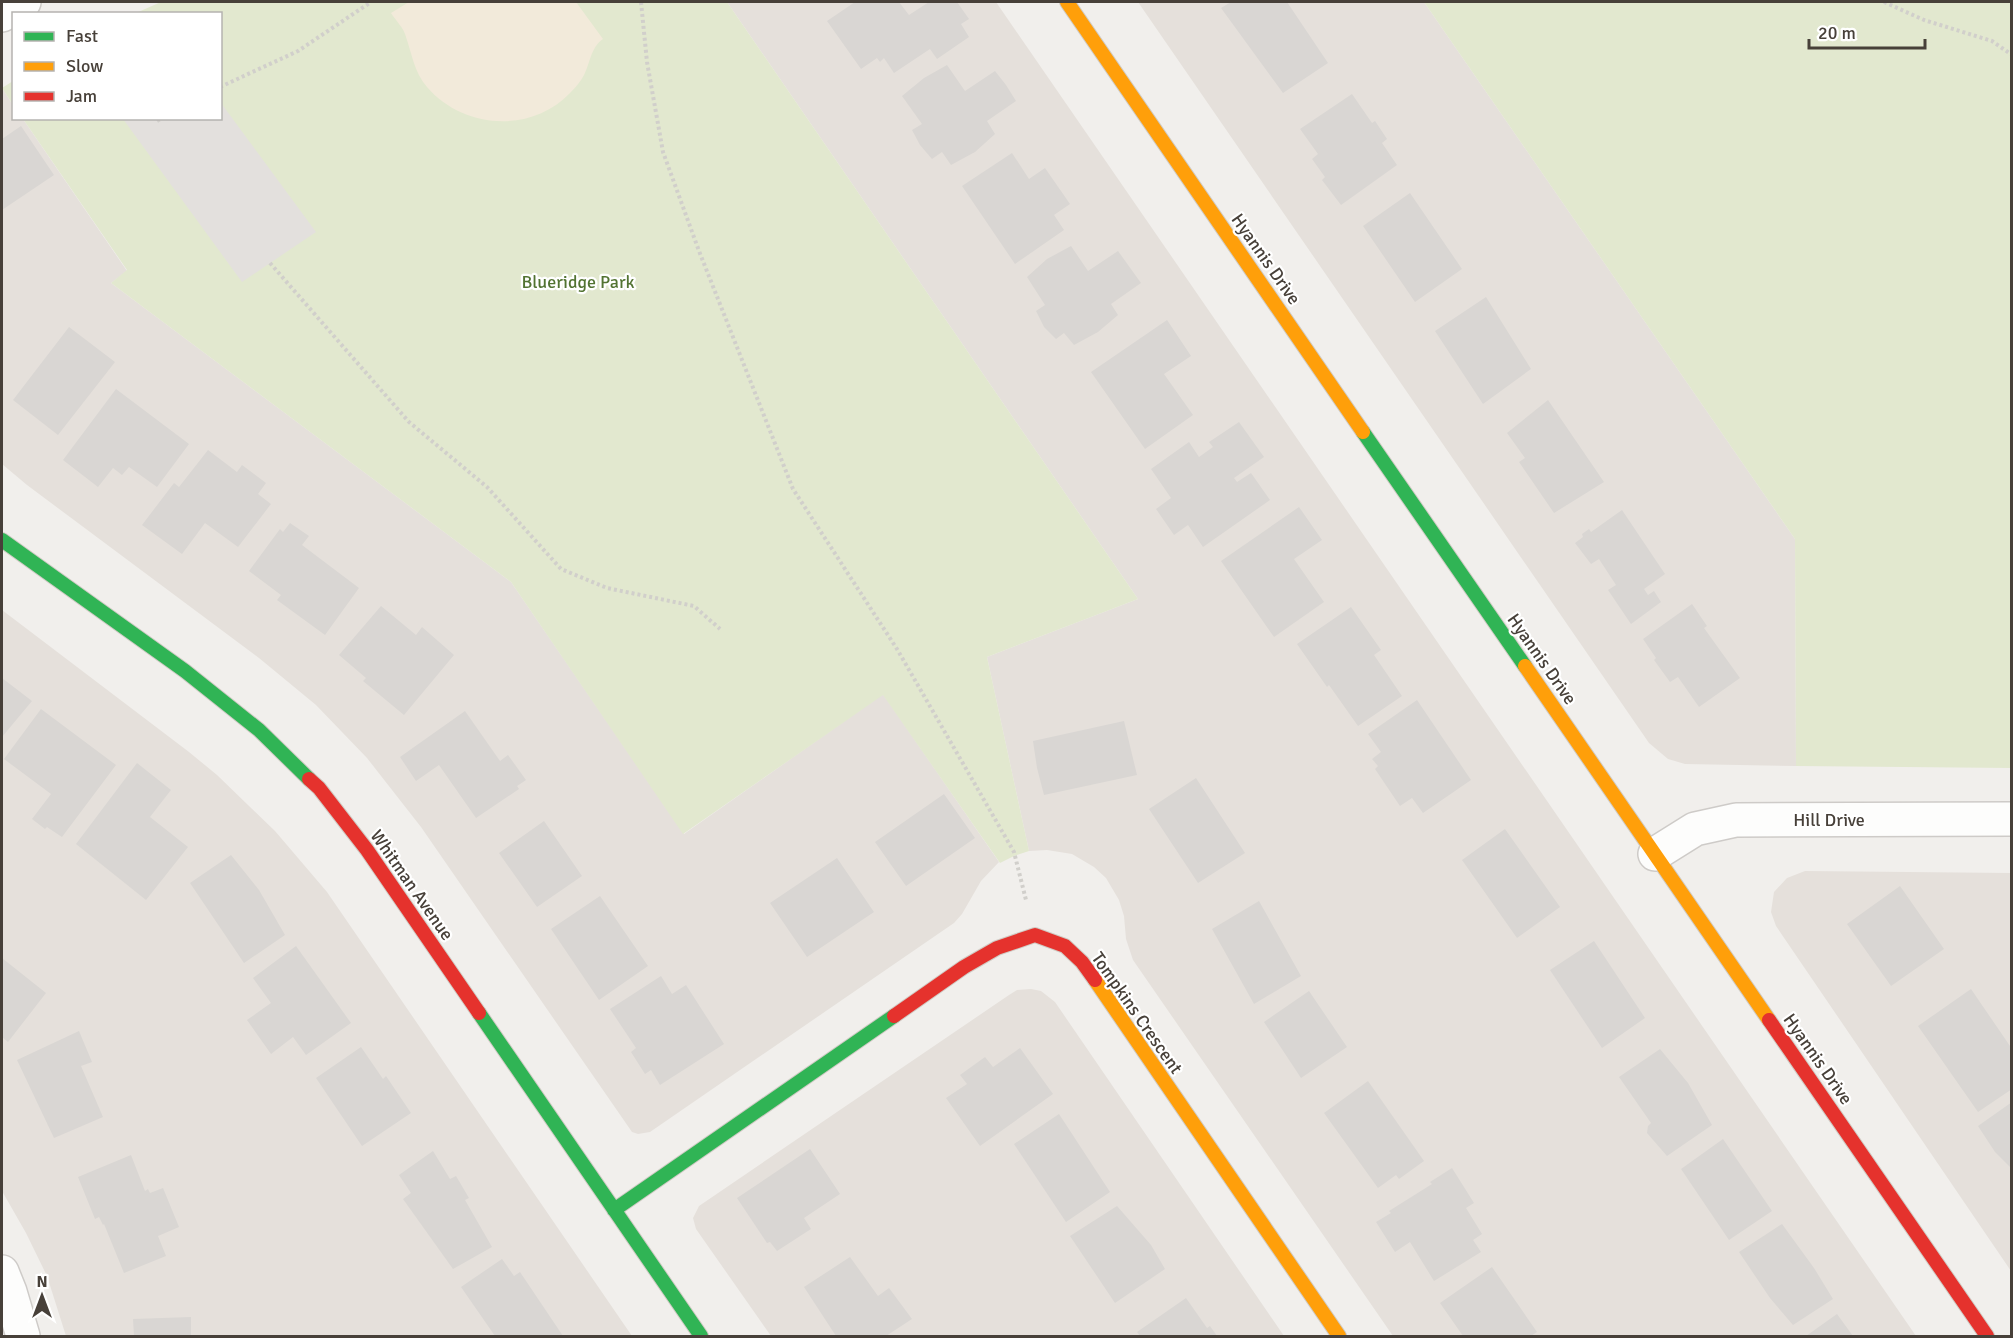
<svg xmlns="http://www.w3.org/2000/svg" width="2013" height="1338" font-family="Signika,sans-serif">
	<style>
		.residential { fill: #e5e0db }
		.green { fill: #e2e8cf }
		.sand { fill: #f2eada }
		.parking { fill: #e3e0dd }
		.building { fill: #d9d6d3 }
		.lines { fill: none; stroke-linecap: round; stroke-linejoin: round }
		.street-casing { stroke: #cecbc8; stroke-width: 36 }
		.fast-casing { stroke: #d0cbc4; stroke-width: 16 }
		.slow-casing { stroke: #d0cbc4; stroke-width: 16 }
		.jam-casing { stroke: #d0cbc4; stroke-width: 16 }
		.path { stroke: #d1cfcb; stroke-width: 4; stroke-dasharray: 3 3; stroke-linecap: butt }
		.street { stroke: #fdfdfc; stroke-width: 33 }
		.fast { stroke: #30b455; stroke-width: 14 }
		.slow { stroke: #ff9f0a; stroke-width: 14 }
		.jam { stroke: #e5322d; stroke-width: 14 }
		.labels { text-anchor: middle; stroke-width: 4.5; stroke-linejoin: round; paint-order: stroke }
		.street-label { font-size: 18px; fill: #474039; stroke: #fff }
		.park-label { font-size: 18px; fill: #527332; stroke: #fff }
	</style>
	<rect width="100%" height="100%" fill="#f1efec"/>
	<path class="residential" d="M727 2H996L1916 1336H1393L1133 960 1126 939 1124 916 1119 900 1106 878 1094 867 1072 854 1047 850 1029 851 987 657 1138 599Z
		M1138 2H1424L1795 539 1796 766 1685 764 1668 759 1649 743Z
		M2 88 13 105 14 118 23 119 127 271 111 283 511 582 684 834 883 694 999 862 981 881 962 914 954 923 650 1132 638 1134 632 1132 421 827 367 758 316 705 259 658 27 485 2 464Z
		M2 610 189 752 217 775 275 831 327 892 632 1336H66L47 1276 26 1233 2 1191Z
		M1805 871 2011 873V1271L1776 926 1771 912 1774 892 1787 878Z
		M1031 989 1041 991 1055 1002 1284 1336H771L696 1229 693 1218 699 1206 1009 995 1017 990Z"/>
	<path class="green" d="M161 2H727L1138 599 987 657 1029 851 1014 856 1000 863 883 695 683 834 511 582 111 283 127 270 23 119 220 118V14L136 13Z
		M1424 2H2011V768L1796 766 1795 539Z
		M13 81V105L2 88Z"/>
	<path class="sand" d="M409 2H576L603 39C591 47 590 63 584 75 581 81 575 88 570 93 531 134 463 129 427 87 414 72 412 54 406 37 404 28 396 21 391 13Z"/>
	<path class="parking" d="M221 103 316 232 242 282 123 119 220 118Z"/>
	<path class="building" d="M855 2H899L909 15 929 2H957L969 19 961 24 969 37 937 59 930 49 894 73 884 58 880 62 877 58 861 69 827 21Z
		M1231 2H1287L1328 63 1283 93 1221 8Z
		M947 65 965 91 995 71 1006 85 1016 101 987 121 995 134 975 152 951 165 942 152 932 159 920 145 912 130 922 124 902 96 924 78Z
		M1352 94 1372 123 1375 121 1387 139 1382 143 1397 165 1341 205 1322 180 1325 177 1312 159 1318 154 1300 129Z
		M21 126 54 175 2 210V139Z
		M1012 153 1029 179 1045 168 1070 204 1054 215 1064 230 1015 264 962 186Z
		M1410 193 1462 269 1415 302 1363 226Z
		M1071 246 1088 271 1118 251 1141 283 1111 304 1118 315 1098 332 1074 345 1064 333 1056 339 1044 327 1036 311 1045 305 1027 277 1047 259Z
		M1486 297 1531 369 1483 404 1435 331Z
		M1167 320 1191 356 1164 374 1193 415 1145 449 1091 372Z
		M69 327 115 362 58 435 13 400Z
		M116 389 189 444 157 487 129 467 122 475 113 468 98 487 63 460Z
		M1548 400 1604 482 1554 513 1519 462 1525 458 1507 433Z
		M1239 422 1264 457 1234 478 1237 482 1251 473 1270 500 1203 547 1188 525 1174 535 1156 509 1171 498 1151 469 1189 442 1199 457 1213 447 1209 442Z
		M208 450 237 472 242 465 266 483 258 494 271 504 238 547 205 523 182 554 142 525 174 483 179 487Z
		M1299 507 1322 540 1294 559 1324 602 1274 637 1221 561Z
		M1622 510 1665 574 1644 589 1648 595 1654 591 1661 602 1631 624 1608 590 1616 585 1599 559 1591 564 1575 543 1583 537 1582 534 1589 529 1591 532Z
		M290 523 309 536 302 545 359 588 325 635 277 600 281 595 249 571 280 529 283 532Z
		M1692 604 1707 626 1704 628 1740 678 1699 707 1678 677 1670 682 1654 660 1656 658 1643 639Z
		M381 606 416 635 422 627 454 655 404 715 363 681 366 678 339 655Z
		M1351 607 1381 650 1374 655 1402 696 1358 726 1329 685 1327 687 1297 644Z
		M2 678 32 701 2 737Z
		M1417 700 1471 780 1423 813 1412 798 1400 806 1375 769 1378 766 1372 759 1381 752 1368 734Z
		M41 709 116 765 62 837 47 827 45 829 32 819 51 794 4 759Z
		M465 711 500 761 508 755 526 780 517 786 519 789 476 818 439 765 416 781 400 757Z
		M1124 721 1137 775 1044 795 1037 768 1033 741Z
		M137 763 171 790 150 817 188 847 146 900 76 844Z
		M1196 778 1245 853 1198 883 1149 809Z
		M944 794 975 838 906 886 875 842Z
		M544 821 582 876 537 907 499 853Z
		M1505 829 1560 907 1517 938 1462 860Z
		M231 855 259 890 285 935 244 963 190 883Z
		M837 858 874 912 807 957 770 903Z
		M1900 886 1944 949 1891 986 1847 924Z
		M600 896 648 966 599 1000 551 929Z
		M1259 901 1301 976 1254 1004 1212 929Z
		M1594 941 1645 1018 1602 1048 1550 970Z
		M296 946 351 1023 306 1055 293 1037 271 1054 247 1020 271 1003 253 978Z
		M2 958 46 993 8 1042 2 1037Z
		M661 976 672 994 686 985 724 1044 660 1085 651 1070 645 1074 631 1052 636 1048 610 1009Z
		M1971 989 2010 1046 2012 1045V1089L1978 1112 1918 1026Z
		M1309 991 1347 1047 1301 1078 1264 1022Z
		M79 1031 92 1062 81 1066 103 1117 54 1138 17 1060Z
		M361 1047 383 1079 386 1076 411 1113 362 1146 316 1078Z
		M1020 1048 1053 1094 980 1146 946 1098 967 1084 960 1075 985 1057 993 1067Z
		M1660 1049 1688 1083 1712 1125 1667 1156 1647 1133 1648 1126 1651 1123 1619 1077Z
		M1368 1081 1424 1161 1399 1179 1396 1175 1378 1188 1324 1113Z
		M2012 1102V1169L1995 1152 1978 1126Z
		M1059 1114 1110 1192 1066 1222 1014 1144Z
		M1723 1139 1772 1211 1729 1240 1681 1169Z
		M810 1149 840 1194 804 1218 811 1229 777 1251 770 1242 767 1243 737 1198Z
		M433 1151 450 1179 456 1176 469 1198 465 1200 492 1247 453 1269 403 1199 411 1193 399 1175Z
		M131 1155 145 1191 148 1189 150 1193 163 1188 179 1227 158 1236 166 1256 124 1273 104 1224 103 1225 99 1217 95 1219 78 1177Z
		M1452 1168 1474 1203 1466 1208 1482 1234 1473 1240 1481 1252 1434 1281 1410 1242 1395 1252 1376 1222 1391 1213 1389 1211 1432 1184 1430 1182Z
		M1117 1206 1151 1245 1165 1269 1115 1303 1070 1236Z
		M1782 1224 1814 1268 1833 1299 1793 1325 1770 1298 1739 1252Z
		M850 1257 878 1296 889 1288 912 1319 886 1336H836L804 1287Z
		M502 1259 514 1276 520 1272 563 1336H495L461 1287Z
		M1492 1267 1537 1332 1531 1336H1463L1440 1303Z
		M1186 1298 1207 1328 1210 1326 1217 1336H1140L1137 1332Z
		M1837 1314 1853 1336H1806Z
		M191 1317V1336H134L133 1319Z"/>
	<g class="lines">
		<g class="street-casing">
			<path id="street" d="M2 15 24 2
				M1655 854 1695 829 1736 820 2012 819
				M2 1272 10 1292 23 1336"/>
		</g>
		<g class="fast-casing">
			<path id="fast" d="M1363 432 1525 666
				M2 540 185 671 259 730 309 779
				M479 1013 701 1336
				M614 1210 894 1016"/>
		</g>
		<g class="slow-casing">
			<path id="slow" d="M1067 2 1363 432
				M1525 666 1769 1020
				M1095 980 1339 1336"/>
		</g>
		<g class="jam-casing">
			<path id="jam" d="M309 779 319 788 367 850 479 1013
				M894 1016 964 967 997 948 1035 935 1065 946 1082 962 1095 980
				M1769 1020 1987 1336"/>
		</g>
		<path class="path" d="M641 2 647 62 663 152 699 251 793 489 897 649 1014 852 1026 900
			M1884 2 1924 20 1992 41 2012 55
			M220 87 298 51 371 2
			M157 121 162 118
			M270 263 409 422 487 487 561 569 607 588 694 606 720 629"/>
		<use href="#street" class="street"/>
		<use href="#fast" class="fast"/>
		<use href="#slow" class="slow"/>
		<use href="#jam" class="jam"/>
	</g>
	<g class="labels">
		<g class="street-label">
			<text transform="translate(1266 259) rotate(55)" y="6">Hyannis Drive</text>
			<text transform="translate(1542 659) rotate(55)" y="6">Hyannis Drive</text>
			<text x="1829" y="826">Hill Drive</text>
			<text transform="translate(412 885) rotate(55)" y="6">Whitman Avenue</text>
			<text transform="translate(1137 1013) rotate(55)" y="6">Tompkins Crescent</text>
			<text transform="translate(1818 1059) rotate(55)" y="6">Hyannis Drive</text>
		</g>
		<g class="park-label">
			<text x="578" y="288">Blueridge Park</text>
		</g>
	</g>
	<rect width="2013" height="1338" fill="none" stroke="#474039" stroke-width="6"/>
	<rect x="12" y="12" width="210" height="108" fill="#ffffff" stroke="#b5b3b0" stroke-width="1.5"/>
	<rect x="24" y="32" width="30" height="9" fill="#30b455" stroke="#b5b3b0" stroke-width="1.5"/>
	<text x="66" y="42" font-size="18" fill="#474039">Fast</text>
	<rect x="24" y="62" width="30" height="9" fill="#ff9f0a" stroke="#b5b3b0" stroke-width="1.5"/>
	<text x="66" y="72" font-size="18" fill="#474039">Slow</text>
	<rect x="24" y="92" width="30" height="9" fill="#e5322d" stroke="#b5b3b0" stroke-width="1.5"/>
	<text x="66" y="102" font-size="18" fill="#474039">Jam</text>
	<g transform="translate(42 1296)" stroke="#ffffff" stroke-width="4.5" paint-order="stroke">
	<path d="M0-4.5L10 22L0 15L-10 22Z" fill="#474039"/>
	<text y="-9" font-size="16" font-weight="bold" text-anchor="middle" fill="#474039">N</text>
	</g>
	<path d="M1809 39v9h116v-9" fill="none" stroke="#474039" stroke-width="3"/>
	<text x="1818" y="39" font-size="18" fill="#474039" stroke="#ffffff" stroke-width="4.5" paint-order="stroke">20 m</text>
</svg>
